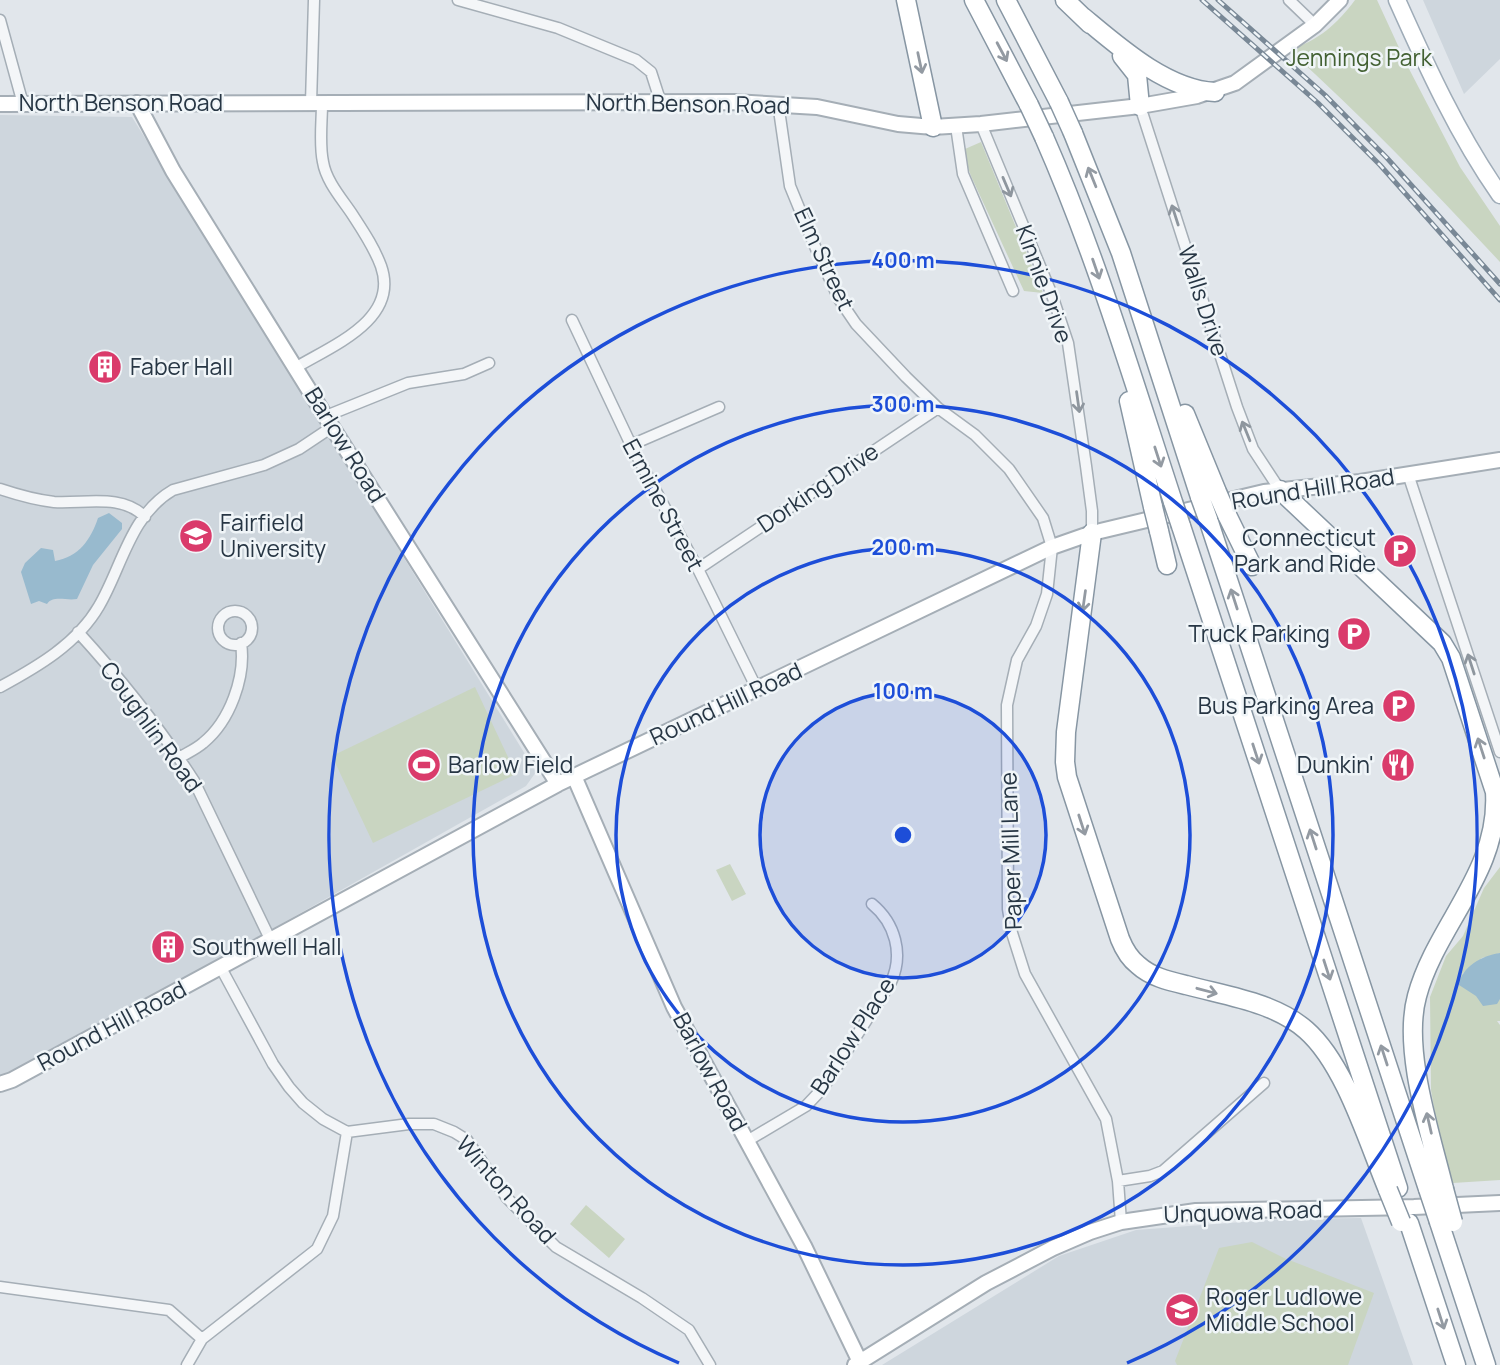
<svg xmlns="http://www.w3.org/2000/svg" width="1500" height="1365" font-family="Manrope,sans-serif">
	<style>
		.built { fill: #ced6dd }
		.green { fill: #c9d5c1 }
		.water { fill: #98bace }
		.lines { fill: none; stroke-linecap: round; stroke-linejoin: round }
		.street-casing { stroke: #a5aeb6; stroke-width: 13 }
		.secondary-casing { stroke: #a5aeb6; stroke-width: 18 }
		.primary-casing { stroke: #9facb8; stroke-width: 19 }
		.highway-casing { stroke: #8796a3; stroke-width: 21 }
		.street { stroke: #f4f6f8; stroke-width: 10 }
		.secondary { stroke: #fff; stroke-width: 14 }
		.primary { stroke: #fff; stroke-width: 16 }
		.highway { stroke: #fff; stroke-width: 18 }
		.rail-casing { stroke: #798896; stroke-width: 5 }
		.rail { stroke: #f0f5f8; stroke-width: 2.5; stroke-dasharray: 8; stroke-linecap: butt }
		.highway-bridge-casing { stroke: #8796a3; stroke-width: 21; stroke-linecap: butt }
		.highway-bridge { stroke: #fff; stroke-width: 18 }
		.oneway { stroke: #939aa2 }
		.oneway2 { stroke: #8e969e }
		.ring { fill: none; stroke: #1d4ed8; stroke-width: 3.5 }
		.labels { text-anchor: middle; stroke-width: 5; stroke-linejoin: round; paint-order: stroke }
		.park-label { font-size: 23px; fill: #436133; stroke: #f0f5f8 }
		.street-label { font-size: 23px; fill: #273644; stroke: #f0f5f8 }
		.poi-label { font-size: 23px; fill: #273644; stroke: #f0f5f8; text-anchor: start }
		.centre { fill: #1d4ed8; stroke: #f0f5f8; stroke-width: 3.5 }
		.ring-label { font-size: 21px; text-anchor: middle; font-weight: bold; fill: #1d4ed8; stroke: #f0f5f8; stroke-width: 5; stroke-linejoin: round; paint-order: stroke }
	</style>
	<rect width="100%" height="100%" fill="#e1e6eb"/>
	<path class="built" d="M1423 0H1500V59L1464 94Z
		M0 115 132 117 536 772 526 786 100 1026 0 1076Z
		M1361 1218 1413 1365H882L1059 1256 1136 1230 1283 1219Z"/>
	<path class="green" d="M1355 0H1377L1407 65 1460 167 1500 226V262C1432 189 1363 117 1289 50 1318 41 1337 24 1355 0Z
		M981 142 1043 293 1024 291 971 176 965 159V149Z
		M475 687 516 774 373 843 332 756Z
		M730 864 746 894 732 901 716 870Z
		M1500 867V953L1482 958 1462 974 1497 1000 1500 999V1021H1497L1500 1025V1180L1453 1183 1437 1126 1431 1090 1430 997 1446 956 1463 936 1484 888Z
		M586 1205 625 1239 609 1258 570 1224Z
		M1252 1242 1284 1258 1374 1293 1348 1365H1177L1175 1361 1219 1248Z"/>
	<path class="water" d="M109 513 122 523V529L93 565 77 599C66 601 53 595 47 604L39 601 31 604 21 572 25 563 41 548 53 550 55 561C79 557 91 539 98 518Z
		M1500 953V999L1497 1004 1483 1006 1476 996 1459 985C1461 967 1483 955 1500 953Z"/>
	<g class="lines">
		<g class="street-casing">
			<path id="street" d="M458 0 558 28 636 60 651 72 661 103
				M1289 0 1315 25
				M0 20 23 104
				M311 103 314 0
				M778 103 790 186 813 242 839 299 856 324 906 377 938 408 975 435 1009 469 1043 518 1052 547 1047 594 1036 626 1017 660 1007 705 1008 909 1012 933 1025 974 1106 1119 1118 1181 1121 1222
				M1140 106 1237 407 1253 449 1280 490
				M981 124 1052 295 1068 343 1086 466 1092 511V533
				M956 126 963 174 1013 291
				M572 320 631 445 698 569 757 689
				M295 368C331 346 400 320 381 266 374 247 363 231 352 214 342 199 326 181 323 162 319 144 322 122 322 103
				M326 416 408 383 464 374 489 363
				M631 445 719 407
				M1408 474 1500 752
				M0 489C18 495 36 500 54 502 84 504 122 493 145 517
				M698 569 938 408
				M218 628a17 17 0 1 1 34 0a17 17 0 1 1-34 0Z
				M78 632C120 678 160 728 194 781L271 941
				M0 687C37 667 77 644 99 606 122 567 130 515 173 490L264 465 299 449 332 427
				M179 758C187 753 196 749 203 743 230 721 246 677 241 643
				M221 968 273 1064 289 1087 303 1103 323 1119 347 1132 409 1124H434L454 1132 467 1140 507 1198 556 1247 642 1298 689 1330 710 1365
				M747 1141 806 1106 823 1088 891 982C904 954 895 923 872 904
				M1118 1181 1150 1176 1163 1171 1264 1083
				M0 1287 169 1310 202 1339
				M187 1365 202 1339 317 1249 333 1216 347 1132"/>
		</g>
		<g class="secondary-casing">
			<path id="secondary" d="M137 103 173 171 332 427 558 784
				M0 104 734 102 817 107 898 124 933 127 981 124 1140 106 1197 96 1235 83 1315 25 1340 0
				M574 776 674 1007 804 1246 860 1362
				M0 1084 12 1080 558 784 1052 547 1092 533 1264 492 1360 482 1500 460
				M855 1365 986 1283 1053 1248 1090 1232 1121 1222 1196 1211 1414 1207 1500 1203"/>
		</g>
		<g class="primary-casing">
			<path id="primary" d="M1397 0C1427 67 1458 135 1500 195"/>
		</g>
		<g class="highway-casing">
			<path id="highway" d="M906 0 933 127
				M974 0 1029 105
				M1006 0 1059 102
				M1065 0 1090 24
				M1083 17C1119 47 1167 90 1215 92
				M1122 56 1137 75 1140 106
				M1073 133 1121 253 1200 497
				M1044 137C1096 255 1133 380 1173 502
				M1129 401 1153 507
				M1185 414 1217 492
				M1280 490 1442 643 1451 658 1495 792C1500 872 1436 925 1417 996 1402 1050 1431 1135 1444 1189
				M1227 515 1252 566
				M1208 519 1428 1189
				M1181 526 1398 1188
				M1159 531 1167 565
				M1092 533 1066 732 1065 762 1067 777 1120 939C1124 949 1129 958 1138 965 1151 977 1169 981 1186 985 1226 996 1274 1002 1306 1030 1345 1064 1368 1142 1388 1190
				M1439 1222 1486 1365
				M1409 1223 1456 1365"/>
		</g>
		<use href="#street" class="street"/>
		<use href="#secondary" class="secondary"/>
		<use href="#primary" class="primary"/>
		<use href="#highway" class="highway"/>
		<g class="rail-casing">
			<path id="rail" d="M1202 0 1318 103 1380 165 1500 300
				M1218 0 1325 95 1387 158 1500 284"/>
		</g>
		<use href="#rail" class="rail"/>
		<g class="highway-bridge-casing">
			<path id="highway-bridge" d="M1059 102 1073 133
				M1029 105 1044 137
				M1217 492 1227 515
				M1200 497 1208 519
				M1173 502 1181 526
				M1153 507 1159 531
				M1428 1189 1439 1222
				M1444 1189 1453 1222
				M1388 1190 1401 1222"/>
		</g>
		<use href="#highway-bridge" class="highway-bridge"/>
	</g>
	<defs><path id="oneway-shaft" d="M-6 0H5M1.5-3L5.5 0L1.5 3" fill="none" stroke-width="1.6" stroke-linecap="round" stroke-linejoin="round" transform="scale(1.75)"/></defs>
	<g class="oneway">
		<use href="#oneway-shaft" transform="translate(1002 52) rotate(62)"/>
		<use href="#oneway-shaft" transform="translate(920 63) rotate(78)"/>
		<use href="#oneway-shaft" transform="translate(1092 177) rotate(-112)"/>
		<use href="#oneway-shaft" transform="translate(1096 269) rotate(71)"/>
		<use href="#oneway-shaft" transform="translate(1158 457) rotate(72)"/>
		<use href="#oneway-shaft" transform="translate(1234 599) rotate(-108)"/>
		<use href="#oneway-shaft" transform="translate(1084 601) rotate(98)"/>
		<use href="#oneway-shaft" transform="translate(1481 748) rotate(-108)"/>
		<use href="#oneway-shaft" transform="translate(1256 754) rotate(72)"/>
		<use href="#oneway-shaft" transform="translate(1082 825) rotate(72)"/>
		<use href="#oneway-shaft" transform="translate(1313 839) rotate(-108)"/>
		<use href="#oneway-shaft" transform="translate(1327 970) rotate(72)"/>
		<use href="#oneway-shaft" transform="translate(1207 991) rotate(15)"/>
		<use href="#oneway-shaft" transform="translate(1384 1055) rotate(-108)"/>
		<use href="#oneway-shaft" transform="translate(1429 1123) rotate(-103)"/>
		<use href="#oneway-shaft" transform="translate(1441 1319) rotate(72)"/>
	</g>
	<g class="oneway2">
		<use href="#oneway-shaft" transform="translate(1007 187) rotate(67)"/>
		<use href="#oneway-shaft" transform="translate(1175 215) rotate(-108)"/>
		<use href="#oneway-shaft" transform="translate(1078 402) rotate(82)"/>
		<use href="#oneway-shaft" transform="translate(1246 431) rotate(-112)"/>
		<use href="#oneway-shaft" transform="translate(1471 664) rotate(-108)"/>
	</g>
	<circle cx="903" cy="835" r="143" fill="#1d4ed8" fill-opacity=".12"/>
	<g class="ring">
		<circle cx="903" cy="835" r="143"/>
		<circle cx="903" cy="835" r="287"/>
		<circle cx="903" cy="835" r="430"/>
		<path d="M679 1363A574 574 0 1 1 1127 1363"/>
	</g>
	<defs>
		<g id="building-disc" transform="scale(1.75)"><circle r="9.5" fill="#da3b6b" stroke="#f0f5f8"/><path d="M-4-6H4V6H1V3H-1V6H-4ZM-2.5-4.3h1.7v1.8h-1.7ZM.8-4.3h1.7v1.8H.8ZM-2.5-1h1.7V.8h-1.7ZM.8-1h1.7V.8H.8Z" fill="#fff"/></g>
		<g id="university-disc" transform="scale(1.75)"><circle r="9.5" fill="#da3b6b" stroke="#f0f5f8"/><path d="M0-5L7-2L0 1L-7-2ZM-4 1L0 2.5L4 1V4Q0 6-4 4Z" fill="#fff"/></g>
		<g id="parking-disc" transform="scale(1.75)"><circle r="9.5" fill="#da3b6b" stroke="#f0f5f8"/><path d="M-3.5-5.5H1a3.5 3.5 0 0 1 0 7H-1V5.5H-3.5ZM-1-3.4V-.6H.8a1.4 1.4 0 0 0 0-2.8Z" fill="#fff"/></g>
		<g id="stadium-disc" transform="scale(1.75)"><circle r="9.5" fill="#da3b6b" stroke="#f0f5f8"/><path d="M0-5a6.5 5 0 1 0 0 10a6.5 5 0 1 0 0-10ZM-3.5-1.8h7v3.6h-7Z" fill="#fff"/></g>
		<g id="restaurant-disc" transform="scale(1.75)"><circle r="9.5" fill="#da3b6b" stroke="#f0f5f8"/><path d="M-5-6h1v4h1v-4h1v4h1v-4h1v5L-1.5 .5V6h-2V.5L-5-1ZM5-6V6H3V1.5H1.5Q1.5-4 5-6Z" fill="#fff"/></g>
		<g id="school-disc" transform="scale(1.75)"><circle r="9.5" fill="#da3b6b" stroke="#f0f5f8"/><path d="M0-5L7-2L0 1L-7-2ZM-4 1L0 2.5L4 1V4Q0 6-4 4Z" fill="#fff"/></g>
	</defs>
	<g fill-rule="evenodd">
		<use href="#building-disc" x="105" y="367"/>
		<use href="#university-disc" x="196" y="536"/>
		<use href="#parking-disc" x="1400" y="551"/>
		<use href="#parking-disc" x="1354" y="634"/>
		<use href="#parking-disc" x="1399" y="706"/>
		<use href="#stadium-disc" x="424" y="765"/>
		<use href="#restaurant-disc" x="1398" y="765"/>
		<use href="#building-disc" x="168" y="947"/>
		<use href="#school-disc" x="1182" y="1310"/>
	</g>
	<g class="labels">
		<g class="park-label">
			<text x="1359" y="66">Jennings Park</text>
		</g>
		<g class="street-label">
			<text x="121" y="111">North Benson Road</text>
			<text transform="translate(688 104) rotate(1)" y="8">North Benson Road</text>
			<text transform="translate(824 259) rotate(65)" y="8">Elm Street</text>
			<text transform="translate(1044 284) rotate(70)" y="8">Kinnie Drive</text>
			<text transform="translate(1203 301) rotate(72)" y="8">Walls Drive</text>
			<text transform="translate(345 445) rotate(58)" y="8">Barlow Road</text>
			<text transform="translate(818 488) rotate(-34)" y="8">Dorking Drive</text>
			<text transform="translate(1313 489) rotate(-9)" y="8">Round Hill Road</text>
			<text transform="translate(663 505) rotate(62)" y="8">Ermine Street</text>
			<text transform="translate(726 704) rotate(-25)" y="8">Round Hill Road</text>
			<text transform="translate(151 727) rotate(54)" y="8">Coughlin Road</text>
			<text transform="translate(1011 851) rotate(-92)" y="8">Paper Mill Lane</text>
			<text transform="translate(112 1026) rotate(-28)" y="8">Round Hill Road</text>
			<text transform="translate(853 1036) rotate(-57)" y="8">Barlow Place</text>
			<text transform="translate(710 1072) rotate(62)" y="8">Barlow Road</text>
			<text transform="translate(506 1190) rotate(48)" y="8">Winton Road</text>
			<text transform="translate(1243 1212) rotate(-2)" y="8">Unquowa Road</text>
		</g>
		<g class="poi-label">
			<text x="130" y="375">Faber Hall</text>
			<text x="220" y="531">Fairfield<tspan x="220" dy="26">University</tspan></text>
			<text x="1376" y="546" text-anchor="end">Connecticut<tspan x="1376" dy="26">Park and Ride</tspan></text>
			<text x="1330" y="642" text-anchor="end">Truck Parking</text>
			<text x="1374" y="714" text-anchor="end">Bus Parking Area</text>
			<text x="448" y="773">Barlow Field</text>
			<text x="1374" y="773" text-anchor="end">Dunkin'</text>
			<text x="192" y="955">Southwell Hall</text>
			<text x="1206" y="1305">Roger Ludlowe<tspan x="1206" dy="26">Middle School</tspan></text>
		</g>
	</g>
	<circle cx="903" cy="835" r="10" class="centre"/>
	<g class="ring-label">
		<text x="903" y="268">400 m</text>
		<text x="903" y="412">300 m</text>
		<text x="903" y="555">200 m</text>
		<text x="903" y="699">100 m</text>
	</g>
</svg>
